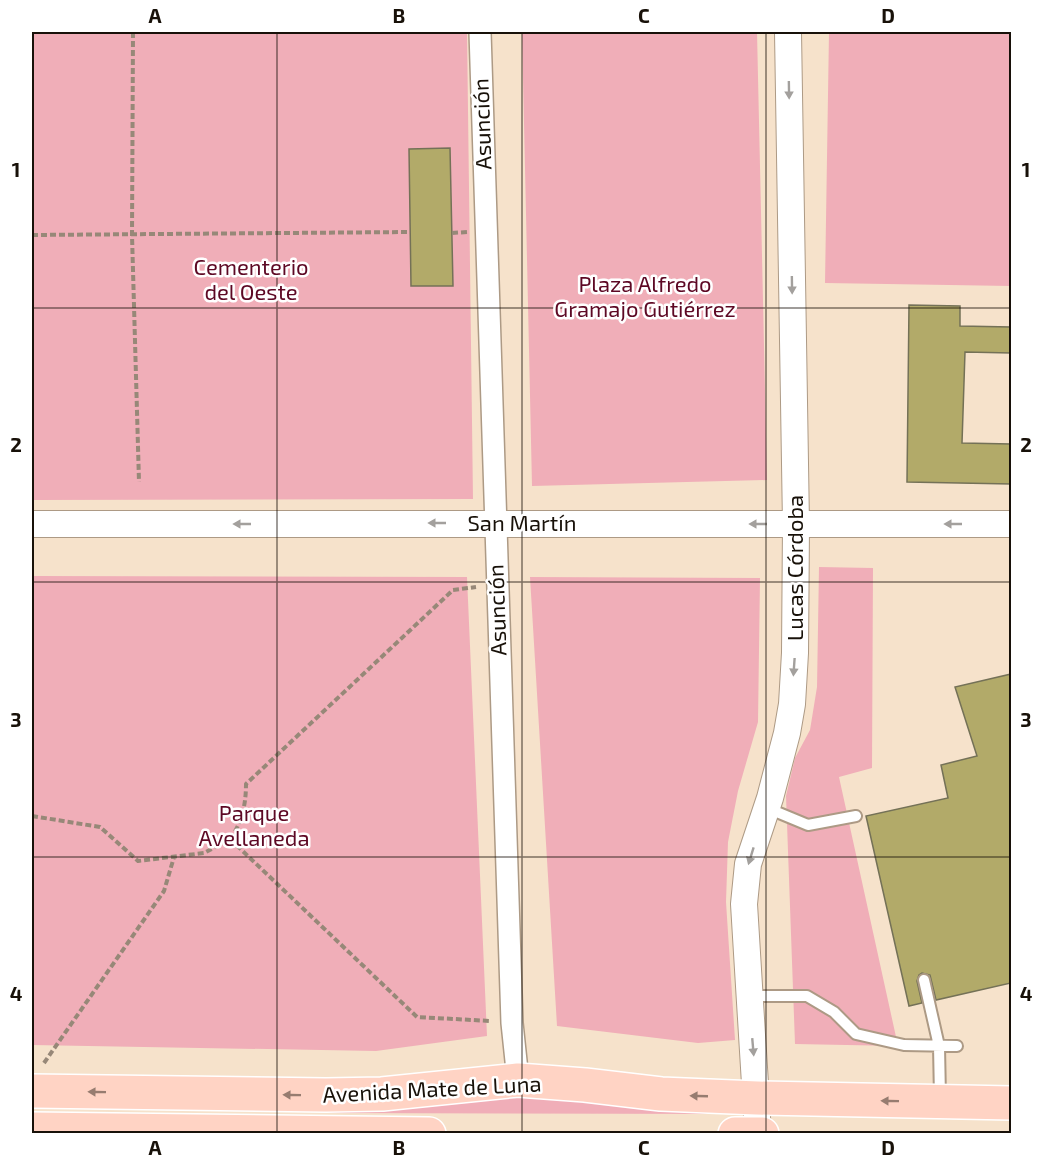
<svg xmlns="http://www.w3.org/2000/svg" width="1043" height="1165" font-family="'Exo 2',sans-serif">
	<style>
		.green { fill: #f0aeb8 }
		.building { fill: #b2aa69; stroke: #747157; stroke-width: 1.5 }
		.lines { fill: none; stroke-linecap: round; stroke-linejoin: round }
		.service-casing { stroke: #ad9a85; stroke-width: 14 }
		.minor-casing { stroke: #ad9a85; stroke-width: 24 }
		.tertiary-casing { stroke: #ad9a85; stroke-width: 28 }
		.primary-casing { stroke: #fff; stroke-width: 36 }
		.path { stroke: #978878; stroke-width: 4; stroke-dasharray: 6 3; stroke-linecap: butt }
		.service { stroke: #fff; stroke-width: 10 }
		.minor { stroke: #fff; stroke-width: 21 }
		.tertiary { stroke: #fff; stroke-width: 26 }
		.primary { stroke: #ffd3c4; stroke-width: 33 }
		.oneway { fill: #a3a09d }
		.oneway2 { fill: #977c70 }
		.grid { fill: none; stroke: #181109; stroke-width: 1.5; stroke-opacity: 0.55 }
		.labels { text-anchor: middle; stroke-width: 5; stroke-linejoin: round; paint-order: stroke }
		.street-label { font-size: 22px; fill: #181109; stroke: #fff }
		.park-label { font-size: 22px; fill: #5d0824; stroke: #fff }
		.neatline { fill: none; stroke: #181109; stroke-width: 2 }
		.grid-label { font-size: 20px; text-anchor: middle; font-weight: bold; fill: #181109 }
	</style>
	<rect width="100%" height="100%" fill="#f6e2cb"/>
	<path class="green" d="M32 32H467L473 499 32 500Z
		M522 32H757L767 480 532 486Z
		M829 32H1011V286L825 283Z
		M819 567 873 568 872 768 839 777 898 1046 795 1044 786 796 795 758 810 730 817 687Z
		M32 576 467 577 487 1036 376 1051 32 1045Z
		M530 577 760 578 758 722 738 791 728 842 726 902 735 1040 698 1043 557 1026Z
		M527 1095 729 1110V1114L327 1113 326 1109Z"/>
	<path class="building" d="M450 148 453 286H411L409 149Z
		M909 305 960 306V326L1011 327V353L965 352 962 443 1011 444V484L907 482Z
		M1011 674V983L936 1000 930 975 922 973 919 975 917 981 922 1003 909 1006 866 816 948 798 941 765 977 756 955 687Z"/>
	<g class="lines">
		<g class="service-casing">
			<path id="service" d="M767 808 808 825 856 816
				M924 980 939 1046 940 1098
				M749 996H807L834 1012 856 1034 904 1045 957 1046"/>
		</g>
		<g class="minor-casing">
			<path id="minor" d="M480 32 512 1023 518 1080"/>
		</g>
		<g class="tertiary-casing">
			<path id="tertiary" d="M32 524H1012
				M758 1133 744 904 748 864 770 798 787 733 792 704 795 653 796 525 788 32"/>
		</g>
		<g class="primary-casing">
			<path id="primary" d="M32 1091 326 1095 382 1094 518 1080 585 1085 661 1094 757 1098 1012 1103
				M32 1129 429 1134
				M735 1134H762"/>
		</g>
		<path class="path" d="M133 32 132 235 139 482
			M452 233 467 232
			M32 235 410 232
			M32 816 100 827 138 861 204 853 230 839 417 1017 491 1021
			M230 839C242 823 246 804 246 784L453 590 476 587
			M44 1063 164 891 174 857"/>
		<use href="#service" class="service"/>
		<use href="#minor" class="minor"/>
		<use href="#tertiary" class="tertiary"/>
		<use href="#primary" class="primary"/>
	</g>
	<defs><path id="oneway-solid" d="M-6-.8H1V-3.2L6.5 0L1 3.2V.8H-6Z" transform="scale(1.5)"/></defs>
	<g class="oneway">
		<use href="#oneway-solid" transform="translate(789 90) rotate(89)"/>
		<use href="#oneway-solid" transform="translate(792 285) rotate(89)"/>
		<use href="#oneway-solid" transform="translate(437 523) rotate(180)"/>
		<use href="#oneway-solid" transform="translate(242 524) rotate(180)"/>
		<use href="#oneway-solid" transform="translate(758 524) rotate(-180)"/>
		<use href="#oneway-solid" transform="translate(953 524) rotate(180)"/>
		<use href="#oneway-solid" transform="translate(794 667) rotate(94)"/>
		<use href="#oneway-solid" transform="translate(751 856) rotate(107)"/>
		<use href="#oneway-solid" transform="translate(753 1047) rotate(85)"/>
	</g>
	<g class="oneway2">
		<use href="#oneway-solid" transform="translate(97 1092) rotate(-179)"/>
		<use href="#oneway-solid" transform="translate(292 1095) rotate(-179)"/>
		<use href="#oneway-solid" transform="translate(699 1096) rotate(-178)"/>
		<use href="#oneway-solid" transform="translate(890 1101) rotate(-179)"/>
	</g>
	<path class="grid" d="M277 32V1134M522 32V1134M766 32V1134M32 308H1012M32 582H1012M32 857H1012"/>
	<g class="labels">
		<g class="street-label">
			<text transform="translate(482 124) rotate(-92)" y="8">Asunción</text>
			<text x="522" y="531">San Martín</text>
			<text transform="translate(795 568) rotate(-90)" y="8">Lucas Córdoba</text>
			<text transform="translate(497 610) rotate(-92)" y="8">Asunción</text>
			<text transform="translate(432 1089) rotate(-3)" y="8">Avenida Mate de Luna</text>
		</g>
		<g class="park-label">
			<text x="251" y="275">Cementerio<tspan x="251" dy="25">del Oeste</tspan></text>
			<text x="645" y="292">Plaza Alfredo<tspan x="645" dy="25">Gramajo Gutiérrez</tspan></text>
			<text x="254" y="821">Parque<tspan x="254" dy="25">Avellaneda</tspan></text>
		</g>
	</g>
	<rect width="1043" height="1165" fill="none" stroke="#ffffff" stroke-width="66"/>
	<rect x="33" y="33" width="977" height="1099" class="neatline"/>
	<g class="grid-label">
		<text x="155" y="23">A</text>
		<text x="399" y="23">B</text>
		<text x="644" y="23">C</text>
		<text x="888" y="23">D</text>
		<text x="16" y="177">1</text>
		<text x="1026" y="177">1</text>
		<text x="16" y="452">2</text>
		<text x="1026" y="452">2</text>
		<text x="16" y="727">3</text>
		<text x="1026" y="727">3</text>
		<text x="16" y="1001">4</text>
		<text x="1026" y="1001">4</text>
		<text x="155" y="1155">A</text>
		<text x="399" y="1155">B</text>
		<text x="644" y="1155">C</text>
		<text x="888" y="1155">D</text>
	</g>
</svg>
